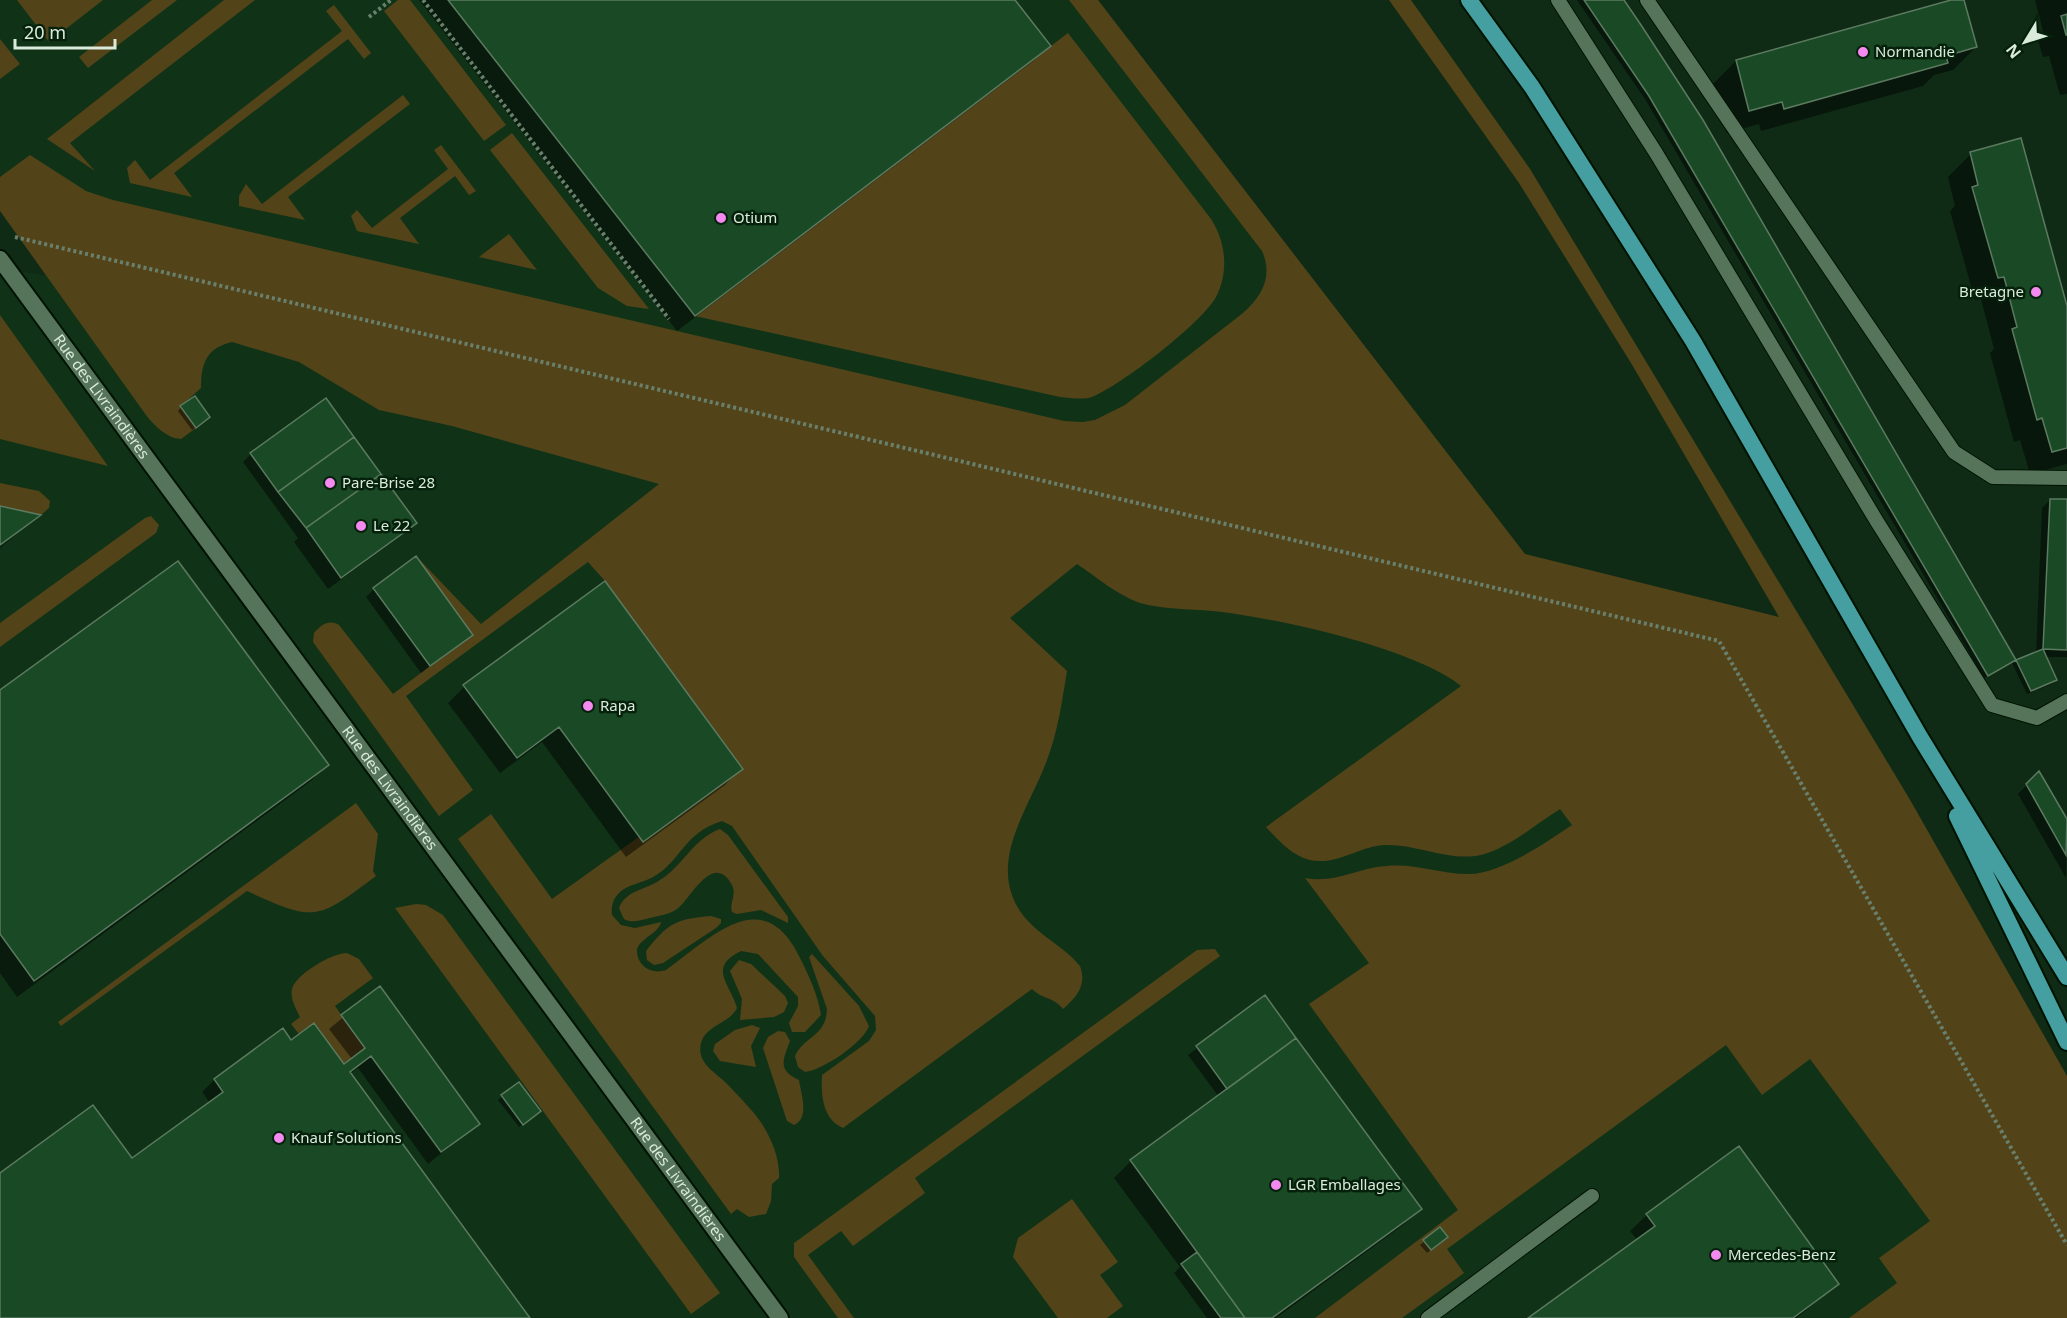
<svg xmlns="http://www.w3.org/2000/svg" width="2067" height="1318" font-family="'Noto Sans',sans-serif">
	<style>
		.built { fill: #103318 }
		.green { fill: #534319 }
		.shadow { fill: #0007 }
		.building { fill: #1a4a25; stroke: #5c7a60; stroke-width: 1.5 }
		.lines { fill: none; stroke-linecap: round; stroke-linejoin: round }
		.service-casing { stroke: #001302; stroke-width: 16 }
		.minor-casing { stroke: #001302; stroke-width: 20 }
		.primary-casing { stroke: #001302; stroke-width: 20 }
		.path { stroke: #69806d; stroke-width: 4; stroke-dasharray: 3 3; stroke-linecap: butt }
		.service { stroke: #56745a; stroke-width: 14 }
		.minor { stroke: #56745a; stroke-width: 16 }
		.primary { stroke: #459fa0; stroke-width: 16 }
		.poi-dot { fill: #f489f0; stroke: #05210b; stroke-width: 2 }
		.labels { text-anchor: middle; stroke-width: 5; stroke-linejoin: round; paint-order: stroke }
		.poi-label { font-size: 15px; fill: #daebdc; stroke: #05210b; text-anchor: start }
		.street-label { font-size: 15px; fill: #daebdc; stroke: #05210b }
	</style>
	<rect width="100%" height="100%" fill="#0f2b15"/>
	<path class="built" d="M0 0H1098L1525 554 0 211Z
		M0 268 106 286 1560 616 2026 1318H0Z"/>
	<path class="green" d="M17 0H103L49 42Z
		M152 0H177L88 68 79 57Z
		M224 0H255L70 143 95 171 47 139Z
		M398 0H410L506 125 484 141 384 11Z
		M1069 0H1098L1525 554 1779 617 1631 363 1519 183 1389 0H1411L1530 169 1909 798 2067 1076V1318H1849L1897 1283 1879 1258 1930 1221 1810 1059 1762 1095 1726 1045 1447 1249 1464 1273 1402 1318H1315L1458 1210 1309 1004 1369 963 1305 878C1335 884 1357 868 1386 866 1413 863 1441 874 1468 874 1501 874 1545 843 1572 825L1560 809C1536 824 1509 848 1481 855 1449 862 1418 844 1385 845 1359 846 1337 866 1310 860 1292 856 1278 840 1266 827L1461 686C1413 648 1284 620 1222 612 1198 609 1172 610 1148 605 1123 600 1098 578 1077 564L1010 618 1067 671C1062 701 1058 731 1047 760 1030 807 987 861 1020 911 1035 934 1063 945 1080 966 1087 985 1077 997 1063 1009 1054 997 1042 999 1032 989L843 1128C822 1119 821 1094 822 1075L869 1041 876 1030 875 1016 823 956 732 826 722 821C683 833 681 862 653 877 643 883 628 884 619 893 613 899 611 906 612 915L621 925 635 928 661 922C659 933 642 937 637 949 636 966 652 975 666 970 711 938 763 881 800 958 809 976 818 995 821 1015L805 1032H792L789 1023 798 1006V997L758 954 741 951C707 968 730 983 737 1008 729 1024 706 1025 701 1043 696 1063 715 1072 726 1083 733 1090 756 1114 760 1121 771 1137 780 1158 779 1178L772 1184 771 1201 766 1214 749 1217 737 1209 731 1214 458 839 491 814 552 899 640 836 644 842 743 768 605 581 588 562 406 696 473 790 439 816 313 642 314 633C321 625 329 619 339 625L393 694 430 666 416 556 481 624 659 484 452 426 379 410 299 362 232 342C206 348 201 364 201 388L181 406 196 428 181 439C166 438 155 426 146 415L0 211V177L30 155 86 191 113 200 1064 421 1083 422 1095 420 1125 405 1243 313C1263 296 1273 275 1262 251Z
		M334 5 371 53 364 59 348 39 174 173 192 197 130 183 127 168 135 160 150 180 342 31 326 11Z
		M1068 33 1211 219C1226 242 1229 272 1216 297 1202 323 1120 386 1092 397 1082 400 1071 398 1060 397L695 316Z
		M0 39 20 64 0 79Z
		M403 95 410 104 288 197 305 220 239 206V196L246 184 262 204Z
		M512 133 649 309 627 306 598 288 490 150Z
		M441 145 476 191 469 195 455 176 400 218 419 244 357 231 351 216 357 210 372 228 448 169 434 150Z
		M509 234 537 270 479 257Z
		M0 315 108 466 0 439Z
		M0 483 39 491 50 501 49 508 41 515 0 506Z
		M151 516 159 525 156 533 0 647V623L145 518Z
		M356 803 378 834 373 871 376 876C316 921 315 922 247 891L61 1026 58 1022Z
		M720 829 728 835 788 917V923L761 910 737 914 732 912C729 903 737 895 732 885 713 850 690 900 677 909 669 915 656 916 646 919 638 921 631 923 624 919L619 908C626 890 646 890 660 880 683 866 693 839 720 829Z
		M416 904 426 905 443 915 720 1293 691 1314 395 908Z
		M711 916 721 919V923L716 928 663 963 654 965 647 960 646 951C668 923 676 919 711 916Z
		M1215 949 1220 956 915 1178 925 1193 853 1246 841 1231 808 1255 854 1318H838L794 1257V1243L1197 950Z
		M347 953 359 959 373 978 335 1006 365 1048 344 1064 315 1023 299 1034 291 1024 300 1017C296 1009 290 999 292 989 296 974 332 953 347 953Z
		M812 954 859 1006 869 1026C863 1043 823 1070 805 1072L798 1067 795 1056C805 1035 826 1037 827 1009L809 957Z
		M739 960 751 964 785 996 788 1003 784 1012 774 1017 740 1020 742 999 730 971Z
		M752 1025 760 1028 751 1046 756 1067 720 1061 713 1051 715 1044 735 1030Z
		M778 1031 785 1032 790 1041C784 1058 776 1070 799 1080 801 1094 810 1118 794 1125L787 1121 763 1048 768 1037Z
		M1072 1199 1118 1262 1100 1275 1123 1306 1107 1318H1058L1013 1257 1018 1238Z"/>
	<path class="shadow" d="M419 0H1013L1049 46 1032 62 677 331Z
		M1577 0H1622L1701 121 2016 662 2036 654 2042 508 2050 500H2067V657H2045L2056 680 2052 684 2027 694 2012 663 1984 678 1645 99Z
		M1956 0H1963L1976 47 1953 70 1934 75 1923 86 1761 131 1759 124 1726 133 1713 84 1736 61Z
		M2035 0H2067V94L2060 95 2049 56 2043 57 2038 40 2044 35Z
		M1971 154 2067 312V464L2030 474 2020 440 2014 442 1990 353 1994 349 1981 299 1975 300 1950 211 1955 206 1948 177Z
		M181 407 204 421 192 430 178 411Z
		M251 454 415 523 402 535 328 589 294 542 298 538 243 462Z
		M0 507 38 516 0 548Z
		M374 589 471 634 421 673 366 597Z
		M464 687 741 768 725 785 626 857 542 742 500 773 448 703Z
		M0 692 327 764 311 781 17 997 0 973Z
		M2039 773 2067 822 2066 878 2018 794Z
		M379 988 478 1124 428 1164 358 1068 350 1074 528 1318H0V1175L132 1160 210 1103 202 1092 214 1080 282 1030 291 1042 343 1066 352 1059 329 1029Z
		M1265 997 1420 1209 1403 1225 1276 1318H1207L1174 1273 1180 1267 1114 1178 1131 1161 1219 1097 1188 1055Z
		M502 1096 535 1115 519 1127 498 1100Z
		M1647 1215 1837 1284 1797 1318H1531L1637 1240 1630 1231Z
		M1440 1229 1442 1241 1427 1253 1420 1245Z"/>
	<path class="building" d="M448 0H1015L1051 46 695 316Z
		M1584 0H1624L1641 25 1703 120 2016 660 1988 676 1649 96Z
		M1951 0H1964L1977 47 1946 56 1948 63 1784 109 1782 102 1749 111 1736 60Z
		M2067 14V35H2066L2061 16Z
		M2021 138 2067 306V448L2052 452 2042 418 2037 420 2012 329 2017 327 2004 277 1998 278 1972 187 1978 185 1970 152Z
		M195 396 210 417 196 428 180 406Z
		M326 398 354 437 278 492 250 453Z
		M354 437 381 474 306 528 278 492Z
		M381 474 417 523 341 578 306 528Z
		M2050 499H2067V650L2043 649Z
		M0 506 41 515 0 545Z
		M416 556 473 635 430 666 373 588Z
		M178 561 329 765 34 981 0 934V690Z
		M605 581 743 769 643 842 559 727 517 758 463 685Z
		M2043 649 2057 680 2031 691 2016 660Z
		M2039 771 2067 819 2066 855 2026 784Z
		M380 986 480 1124 441 1152 371 1056 350 1072 530 1318H0V1173L93 1105 132 1158 223 1092 214 1079 283 1028 291 1040 314 1023 344 1064 365 1048 341 1015Z
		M1265 995 1296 1038 1227 1089 1196 1046Z
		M1296 1038 1422 1209 1272 1318H1245L1130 1160Z
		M519 1082 541 1111 523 1125 501 1095Z
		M1739 1146 1839 1284 1793 1318H1528L1655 1226 1646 1214Z
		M1440 1227 1448 1237 1431 1250 1423 1240Z
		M1197 1252 1245 1318H1221L1181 1264Z"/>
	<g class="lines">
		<g class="service-casing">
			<path id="service" d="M1558 0 1656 153 1876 520 1992 705 2037 718 2067 701
				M1647 0 1954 452 1993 477 2067 478
				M1428 1318 1592 1196"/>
		</g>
		<g class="minor-casing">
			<g id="minor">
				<path id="s1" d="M0 259 780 1318"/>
			</g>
		</g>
		<g class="primary-casing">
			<path id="primary" d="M1469 0 1532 87 1693 341 1920 737 2067 977
				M1957 816 2067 1042"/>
		</g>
		<path class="path" d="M423 0 669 319
			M369 17 391 0
			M15 237 1719 641 2067 1245"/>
		<use href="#service" class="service"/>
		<use href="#minor" class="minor"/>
		<use href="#primary" class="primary"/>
	</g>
	<g class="poi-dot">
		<circle cx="1863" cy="52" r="6"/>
		<circle cx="721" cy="218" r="6"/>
		<circle cx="2036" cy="292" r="6"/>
		<circle cx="330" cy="483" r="6"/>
		<circle cx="361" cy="526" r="6"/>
		<circle cx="588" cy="706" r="6"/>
		<circle cx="279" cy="1138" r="6"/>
		<circle cx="1276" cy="1185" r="6"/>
		<circle cx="1716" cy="1255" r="6"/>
	</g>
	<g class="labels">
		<g class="poi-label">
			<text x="1875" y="57">Normandie</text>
			<text x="733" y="223">Otium</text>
			<text x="2024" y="297" text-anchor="end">Bretagne</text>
			<text x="342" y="488">Pare-Brise 28</text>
			<text x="373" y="531">Le 22</text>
			<text x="600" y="711">Rapa</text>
			<text x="291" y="1143">Knauf Solutions</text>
			<text x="1288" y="1190">LGR Emballages</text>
			<text x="1728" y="1260">Mercedes-Benz</text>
		</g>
		<g class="street-label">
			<text dy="5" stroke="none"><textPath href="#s1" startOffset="171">Rue des Livraindières</textPath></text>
			<text dy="5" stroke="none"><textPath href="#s1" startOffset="657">Rue des Livraindières</textPath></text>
			<text dy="5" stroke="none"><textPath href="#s1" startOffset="1143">Rue des Livraindières</textPath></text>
		</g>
	</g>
	<g transform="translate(2025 42) rotate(232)" stroke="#05210b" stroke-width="4.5" paint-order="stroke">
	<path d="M0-4.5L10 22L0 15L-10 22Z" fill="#daebdc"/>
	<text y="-9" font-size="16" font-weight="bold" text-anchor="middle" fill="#daebdc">N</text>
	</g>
	<path d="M15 39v9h100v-9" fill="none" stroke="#daebdc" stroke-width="3"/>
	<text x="24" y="39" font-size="18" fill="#daebdc" stroke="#05210b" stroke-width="4.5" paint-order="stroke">20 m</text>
</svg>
